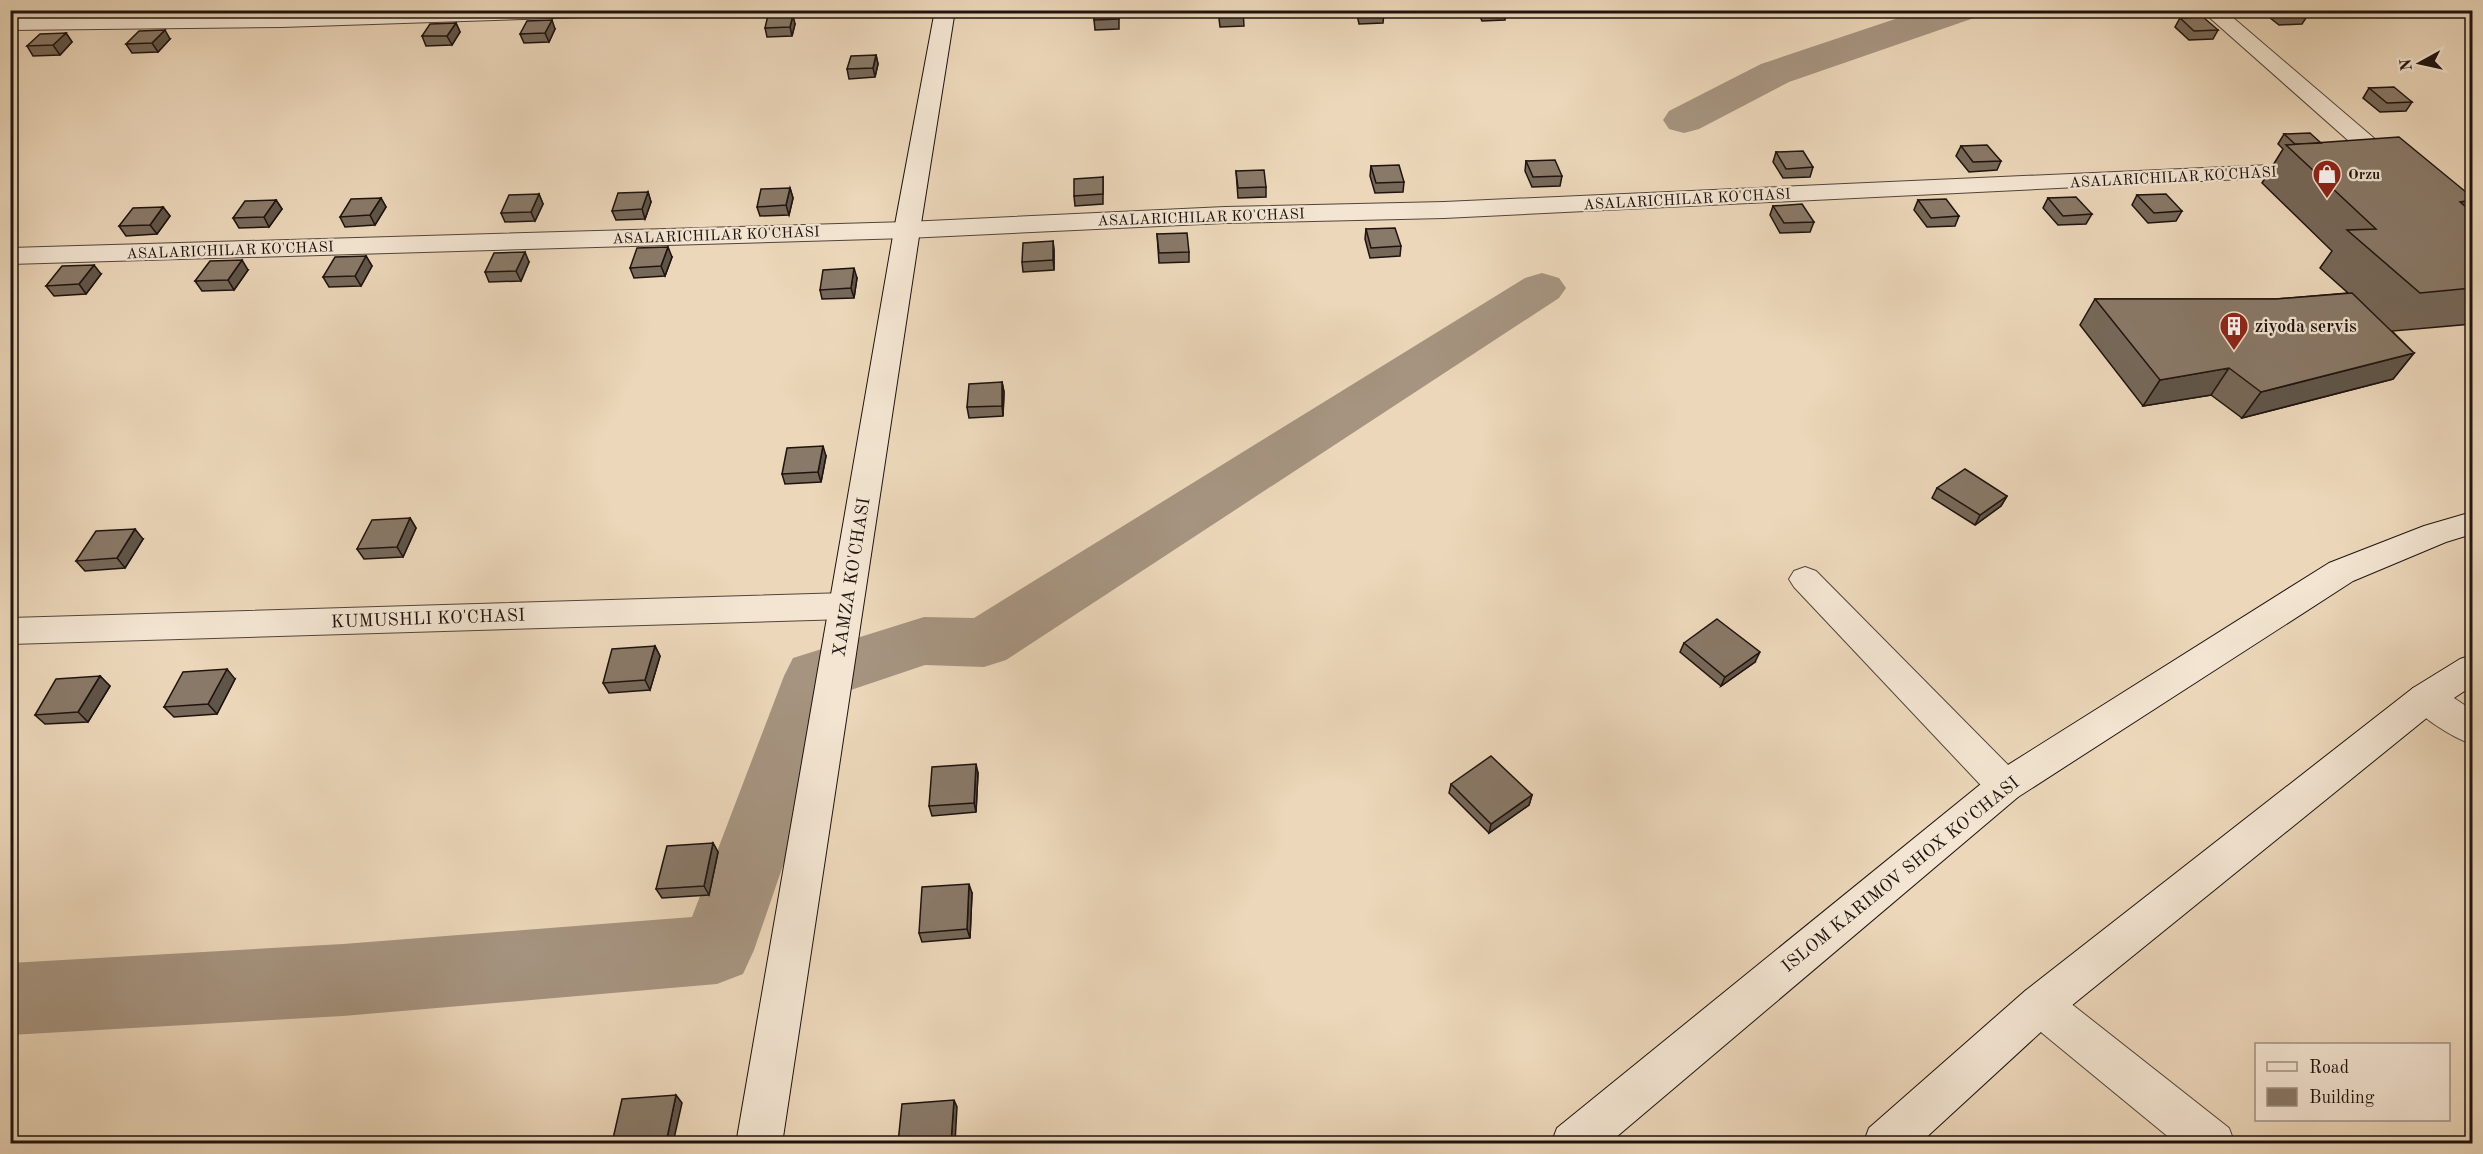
<svg xmlns="http://www.w3.org/2000/svg" width="2483" height="1154" font-family="'Old Standard TT',serif">
	<style>
		.lines { fill: none; stroke-linecap: round; stroke-linejoin: round }
		.canal { fill: #a69480; fill-rule: evenodd }
		.lane-casing { stroke: #52443a; stroke-width: 2 }
		.street-casing { stroke: #52443a; stroke-width: 2 }
		.secondary-casing { stroke: #1e130f; stroke-width: 2 }
		.lane { fill: #f3e5d2; fill-rule: evenodd }
		.street { fill: #f3e5d2; fill-rule: evenodd }
		.secondary { fill: #f3e5d2; fill-rule: evenodd }
		.wall { fill: #766859; stroke: #1e130f; stroke-width: 1.5 }
		.shaded-wall { fill: #605549; stroke: #1e130f; stroke-width: 1.5 }
		.building { fill: #897968; stroke: #1e130f; stroke-width: 1.5 }
		.labels { text-anchor: middle; stroke-width: 4.5; stroke-linejoin: round; paint-order: stroke }
		.far-poi-label { font-size: 15px; font-weight: bold; fill: #1e130f; stroke: #f3e5d2; text-anchor: start }
		.far-street-label { font-size: 15px; fill: #1e130f; stroke: #f3e5d2 }
		.poi-label { font-size: 18px; font-weight: bold; fill: #1e130f; stroke: #f3e5d2; text-anchor: start }
		.street-label { font-size: 18px; fill: #1e130f; stroke: #f3e5d2 }
	</style>
	<rect width="100%" height="100%" fill="#ecd7ba"/>
	<filter id="stains"><feTurbulence type="fractalNoise" baseFrequency=".00333" numOctaves="4"/><feColorMatrix values="0 0 0 0 .2 0 0 0 0 .09 0 0 0 0 .02 0 0 0 .5 -.17"/></filter>
	<radialGradient id="worn" r=".72"><stop offset=".6" stop-color="#630" stop-opacity="0"/><stop offset="1" stop-color="#630" stop-opacity=".3"/></radialGradient>
	<g class="lines">
		<path class="canal" d="M1922 10H1980L1974 18 1789 82 1699 129 1684 133 1669 129 1663 120 1669 111 1761 64Z
			M1542 273 1559 278 1566 288 1559 298 1006 660 984 667 925 665 842 693 754 950 743 974 717 984 343 1016 10 1035V963L343 944 692 917 784 676 793 658 924 617 974 618 1525 278Z"/>
		<g class="lane-casing">
			<path id="lane" d="M1805 567 1816 571 2018 775 2023 786 2018 797 2005 801 1992 797 1794 587 1789 579 1794 571Z"/>
		</g>
		<g class="street-casing">
			<path id="street" d="M408 10H622L619 14 612 16 282 27 10 30V18L282 15Z
				M2201 10H2224L2403 163 2406 168 2403 173 2394 175 2385 173Z
				M2314 163 2323 165 2326 170 2323 175 1444 218 1225 223 907 238 10 264V248L907 222 1225 207 1444 202Z
				M846 593 858 597 863 606 858 615 846 619 10 644V618Z
				M2426 684 2439 688 2472 710V744C2453 738 2417 716 2408 698L2413 688Z
				M2040 985 2055 991 2229 1128 2235 1144H2177L2025 1019 2019 1005 2025 991Z"/>
		</g>
		<g class="secondary-casing">
			<path id="secondary" d="M935 10H955L920 230 782 1144H736L894 230Z
				M2472 512V534L2446 542 2353 581 2018 797 1608 1144H1551L1557 1128 1992 775 2329 563 2424 526Z
				M2472 655V686L2439 708 2055 1019 1919 1144H1863L1869 1128 2025 991 2413 688 2460 659Z"/>
		</g>
		<use href="#lane" class="lane"/>
		<use href="#street" class="street"/>
		<use href="#secondary" class="secondary"/>
	</g>
	<path class="wall" d="M1119 10V29L1095 30 1094 20Z
		M1218 10H1243L1244 26 1220 27Z
		M1356 10H1383L1384 13 1383 23 1359 24Z
		M1477 10H1507L1505 20 1482 21Z
		M1621 10H1651L1649 17H1625Z
		M1762 10H1790L1789 14H1765Z
		M2265 10H2302L2308 15 2302 24 2279 25 2264 13Z
		M2180 18 2218 30 2213 39 2189 40 2175 27Z
		M456 23 460 32 452 45 426 46 422 36Z
		M795 24 792 36 767 37 765 28Z
		M555 29 549 42 524 43 520 34Z
		M66 33 72 42 60 55 33 56 27 46Z
		M170 39 158 52 132 53 126 44Z
		M876 55 878 64 875 77 849 79 847 69Z
		M2369 88 2412 102 2406 111 2380 112 2363 98Z
		M2284 134 2321 143 2472 197V204L2469 209 2472 212V324L2392 331 2414 353 2393 379 2242 418 2211 395 2143 406 2080 325 2095 299H2276L2348 293 2320 268 2332 251 2262 183 2283 149 2278 144Z
		M1961 146 2001 161 1997 170 1969 172 1956 156Z
		M1776 152 1813 167 1810 177 1783 178 1773 162Z
		M1526 161 1562 176 1560 186 1532 187 1525 171Z
		M1371 166 1404 182 1403 192 1375 193 1370 176Z
		M1236 171 1266 187V197L1238 198Z
		M1103 177V204L1075 206 1074 196Z
		M790 188 793 198 789 215 760 216 757 207Z
		M648 192 651 202 645 219 616 220 612 211Z
		M539 194 543 204 535 221 505 222 501 213Z
		M2137 195 2182 211 2176 221 2148 223 2132 205Z
		M381 198 386 207 375 225 345 227 340 217Z
		M2048 198 2092 214 2086 224 2058 225 2043 208Z
		M276 200 282 209 269 227 239 228 233 218Z
		M1918 200 1959 216 1955 226 1927 227 1914 210Z
		M1773 206 1814 222 1810 232 1780 233 1770 215Z
		M163 207 170 216 157 234 126 236 119 226Z
		M1366 229 1401 246 1400 256 1370 258 1365 239Z
		M1157 234 1189 252V262L1159 263Z
		M1053 241 1054 251V270L1023 272 1022 262Z
		M366 256 372 266 361 286 329 287 323 277Z
		M672 257 665 276 634 278 630 268Z
		M529 262 521 281 489 282 485 272Z
		M248 270 234 290 202 291 195 281Z
		M101 274 86 294 54 296 46 286Z
		M857 278 854 298 822 299 820 290Z
		M1002 382 1004 392 1003 416 969 418 967 407Z
		M826 456 821 482 785 484 782 474Z
		M1937 488 2007 496 2001 506 1975 525 1932 498Z
		M410 518 416 528 403 557 364 559 357 549Z
		M143 539 125 568 85 571 76 561Z
		M1684 643 1755 662 1721 686 1680 652Z
		M655 646 660 656 650 690 609 693 603 683Z
		M100 676 110 686 88 722 45 724 35 715Z
		M235 679 217 714 174 717 164 707Z
		M978 773 976 812 932 816 929 806Z
		M1451 784 1532 795 1529 805 1489 833 1449 793Z
		M713 843 718 852 709 895 662 898 656 889Z
		M972 893 970 938 922 942 919 933Z"/>
	<path class="shaded-wall" d="M793 15 795 24 792 36 790 27Z
		M552 20 555 29 549 42 545 33Z
		M456 23 460 32 452 45 447 36Z
		M165 30 170 39 158 52 152 43Z
		M66 33 72 42 60 55 53 45Z
		M876 55 878 64 875 77 873 68Z
		M790 188 793 198 789 215 786 205Z
		M648 192 651 202 645 219 642 209Z
		M539 194 543 204 535 221 531 212Z
		M381 198 386 207 375 225 370 215Z
		M276 200 282 209 269 227 264 217Z
		M2472 200V204L2447 238 2460 202Z
		M163 207 170 216 157 234 150 225Z
		M1053 241 1054 251V270L1053 260Z
		M668 247 672 257 665 276 661 266Z
		M525 252 529 262 521 281 516 271Z
		M366 256 372 266 361 286 355 276Z
		M242 260 248 270 234 290 228 280Z
		M94 265 101 274 86 294 79 284Z
		M854 268 857 278 854 298 851 288Z
		M2414 353 2393 379 2242 418 2261 392Z
		M2229 368 2211 395 2143 406 2160 380Z
		M1002 382 1004 392 1003 416 1002 406Z
		M823 446 826 456 821 482 818 472Z
		M2007 496 2001 506 1975 525 1980 515Z
		M410 518 416 528 403 557 397 547Z
		M135 529 143 539 125 568 117 558Z
		M655 646 660 656 650 690 645 680Z
		M1760 652 1755 662 1721 686 1725 677Z
		M227 669 235 679 217 714 208 704Z
		M100 676 110 686 88 722 78 712Z
		M976 764 978 773 976 812 974 803Z
		M1532 795 1529 805 1489 833 1491 824Z
		M713 843 718 852 709 895 704 886Z
		M969 884 972 893 970 938 967 929Z
		M676 1095 682 1103 673 1143H666Z
		M954 1100 957 1107 955 1143H951Z"/>
	<path class="building" d="M1094 10H1118L1119 19 1094 20Z
		M1219 10H1243L1244 16 1220 17Z
		M1359 10H1383L1384 13 1360 14Z
		M1482 10H1507V11L1483 12Z
		M2277 10H2302L2308 15 2284 16Z
		M768 15H793L790 27 765 28Z
		M2203 17 2218 30 2194 31 2180 18Z
		M552 20 545 33 520 34 527 21Z
		M456 23 447 36H422L430 24Z
		M165 30 152 43 126 44 139 31Z
		M66 33 53 45 27 46 40 34Z
		M876 55 873 68 847 69 851 56Z
		M2394 87 2412 102 2387 103 2369 88Z
		M2310 133 2321 143 2295 144 2284 134Z
		M2399 137 2472 197V200L2460 202 2472 212V288L2420 293 2347 230 2376 229 2286 145Z
		M1987 145 2001 161 1973 162 1961 146Z
		M1803 151 1813 167 1786 169 1776 152Z
		M1555 160 1562 176 1533 177 1526 161Z
		M1399 165 1404 182 1376 183 1371 166Z
		M1264 170 1266 187 1238 188 1236 171Z
		M1103 177V194L1074 196V179Z
		M790 188 786 205 757 207 761 189Z
		M648 192 642 209 612 211 618 193Z
		M539 194 531 212 501 213 509 195Z
		M2166 194 2182 211 2154 213 2137 195Z
		M2076 197 2092 214 2063 216 2048 198Z
		M381 198 370 215 340 217 351 199Z
		M1946 199 1959 216 1931 218 1918 200Z
		M276 200 264 217 233 218 245 201Z
		M1802 204 1814 222 1784 223 1773 206Z
		M163 207 150 225 119 226 133 208Z
		M1395 228 1401 246 1371 248 1366 229Z
		M1187 233 1189 252 1159 253 1157 234Z
		M1053 241V260L1022 262 1023 243Z
		M668 247 661 266 630 268 637 248Z
		M525 252 516 271 485 272 494 253Z
		M366 256 355 276 323 277 335 257Z
		M242 260 228 280 195 281 210 261Z
		M94 265 79 284 46 286 62 266Z
		M854 268 851 288 820 290 823 270Z
		M2352 293 2414 353 2261 392 2229 368 2160 380 2095 299H2276Z
		M1002 382V406L967 407 969 384Z
		M823 446 818 472 782 474 787 448Z
		M1965 469 2007 496 1980 515 1937 488Z
		M410 518 397 547 357 549 372 520Z
		M135 529 117 558 76 561 96 531Z
		M1717 619 1760 652 1725 677 1684 643Z
		M655 646 645 680 603 683 612 649Z
		M227 669 208 704 164 707 183 672Z
		M100 676 78 712 35 715 56 679Z
		M1491 756 1532 795 1491 824 1451 784Z
		M976 764 974 803 929 806 932 767Z
		M713 843 704 886 656 889 667 846Z
		M969 884 967 929 919 933 922 887Z
		M676 1095 666 1143H612L622 1099Z
		M954 1100 951 1143H898L902 1104Z"/>
	<defs>
		<g id="shop-pin" transform="scale(1.5)"><path d="M0 17L-7.5 6A9.5 9.5 0 1 1 7.5 6Z" fill="#8f2418" stroke="#f3e5d2"/><path d="M-5-2.5h2.3a2.7 3.5 0 0 1 5.4 0H5L5.5 6h-11ZM-1.5-2.5h3a1.5 2.3 0 0 0-3 0Z" fill="#fff"/></g>
		<g id="building-pin" transform="scale(1.5)"><path d="M0 17L-7.5 6A9.5 9.5 0 1 1 7.5 6Z" fill="#8f2418" stroke="#f3e5d2"/><path d="M-4-6H4V6H1V3H-1V6H-4ZM-2.5-4.3h1.7v1.8h-1.7ZM.8-4.3h1.7v1.8H.8ZM-2.5-1h1.7V.8h-1.7ZM.8-1h1.7V.8H.8Z" fill="#fff"/></g>
	</defs>
	<g fill-rule="evenodd">
		<use href="#shop-pin" x="2327" y="174"/>
		<use href="#building-pin" x="2234" y="326"/>
	</g>
	<g class="labels">
		<g class="far-poi-label">
			<text x="2348" y="179">Orzu</text>
		</g>
		<g class="far-street-label">
			<text transform="translate(2173 177) rotate(-3)" y="5">ASALARICHILAR KO'CHASI</text>
			<text transform="translate(1687 199) rotate(-3)" y="5">ASALARICHILAR KO'CHASI</text>
			<text transform="translate(1201 217) rotate(-2)" y="5">ASALARICHILAR KO'CHASI</text>
			<text transform="translate(716 235) rotate(-2)" y="5">ASALARICHILAR KO'CHASI</text>
			<text transform="translate(230 250) rotate(-2)" y="5">ASALARICHILAR KO'CHASI</text>
		</g>
		<g class="poi-label">
			<text x="2255" y="332">ziyoda servis</text>
		</g>
		<g class="street-label">
			<text transform="translate(851 577) rotate(-81)" y="6">XAMZA KO'CHASI</text>
			<text transform="translate(428 618) rotate(-2)" y="6">KUMUSHLI KO'CHASI</text>
			<text transform="translate(1900 874) rotate(-39)" y="6">ISLOM KARIMOV SHOX KO'CHASI</text>
		</g>
	</g>
	<rect width="2483" height="1154" fill="none" stroke="#ecd7ba" stroke-width="36"/>
	<rect x="12" y="12" width="2459" height="1130" fill="none" stroke="#1e130f" stroke-width="3"/>
	<rect x="18" y="18" width="2447" height="1118" fill="none" stroke="#1e130f" stroke-width="1.5"/>
	<rect x="2255" y="1043" width="195" height="78" fill="#f3e5d2" stroke="#9e9184" stroke-width="1.5"/>
	<rect x="2267" y="1062" width="30" height="9" fill="#f3e5d2" stroke="#9e9184" stroke-width="1.5"/>
	<text x="2309" y="1073" font-size="18" fill="#1e130f">Road</text>
	<rect x="2267" y="1088" width="30" height="18" fill="#897968" stroke="#9e9184" stroke-width="1.5"/>
	<text x="2309" y="1103" font-size="18" fill="#1e130f">Building</text>
	<g transform="translate(2420 63) rotate(262)" stroke="#f3e5d2" stroke-width="4.5" paint-order="stroke">
	<path d="M0-4.5L10 22L0 15L-10 22Z" fill="#1e130f"/>
	<text y="-9" font-size="16" font-weight="bold" text-anchor="middle" fill="#1e130f">N</text>
	</g>
	<rect width="100%" height="100%" filter="url(#stains)"/>
	<rect width="100%" height="100%" fill="url(#worn)"/>
</svg>
